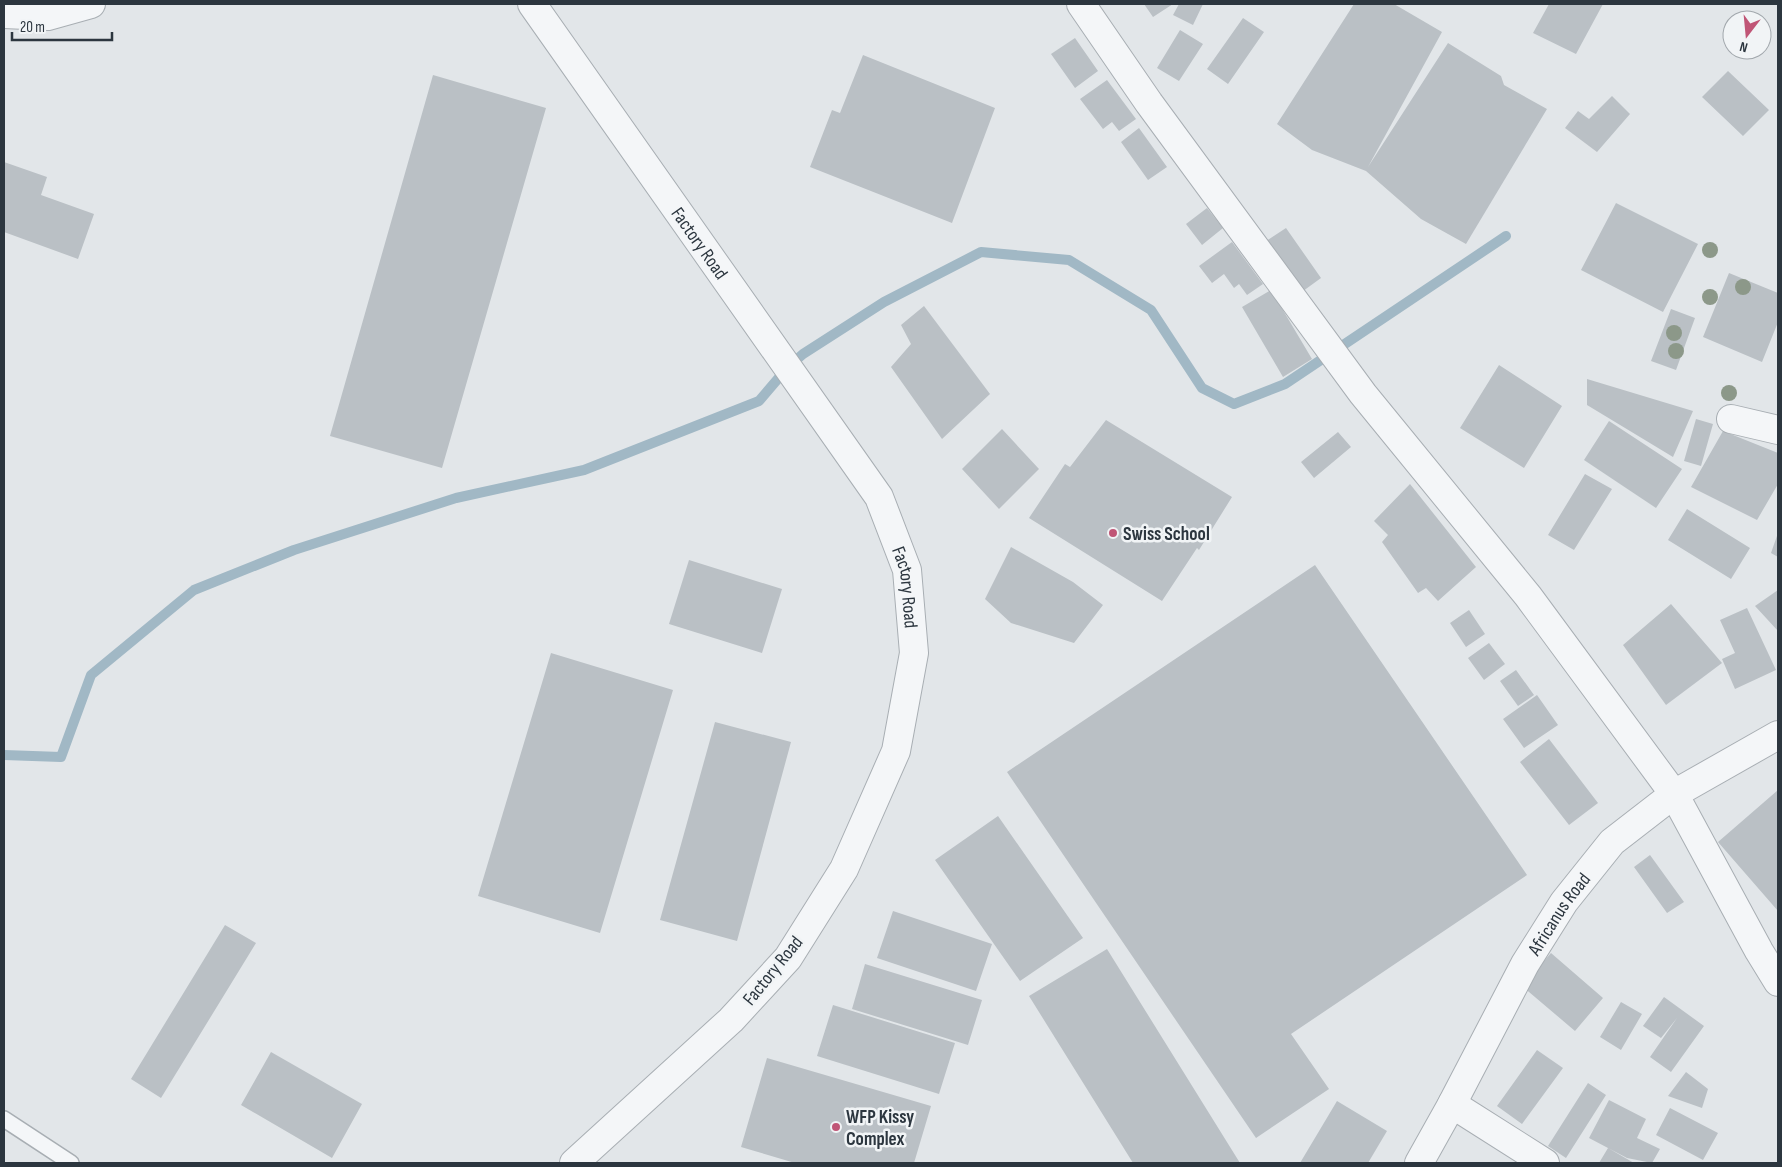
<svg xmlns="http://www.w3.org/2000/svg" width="1782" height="1167" font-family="'Sofia Sans Condensed',sans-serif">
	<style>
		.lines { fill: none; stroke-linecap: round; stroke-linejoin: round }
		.stream { stroke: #a1b8c5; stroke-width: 10 }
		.building { fill: #bac0c5 }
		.lane-casing { stroke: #a8aeb3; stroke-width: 18 }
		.street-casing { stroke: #a8aeb3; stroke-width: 30 }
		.lane { stroke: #f4f6f8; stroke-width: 15 }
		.street { stroke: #f4f6f8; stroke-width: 28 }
		.tree { fill: #8c9889 }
		.poi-dot { fill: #c05576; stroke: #f1f4f6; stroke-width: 2 }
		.labels { text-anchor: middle; stroke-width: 5; stroke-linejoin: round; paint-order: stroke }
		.street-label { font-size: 19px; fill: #2c363f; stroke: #f1f4f6 }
		.poi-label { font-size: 19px; font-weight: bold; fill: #2c363f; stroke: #f1f4f6; text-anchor: start }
	</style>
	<rect width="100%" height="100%" fill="#e2e6e9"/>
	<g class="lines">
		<path class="stream" d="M4 755 61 757 91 675 194 590 294 550 456 498 584 470 759 401 788 367 803 354 884 302 981 252 1069 260 1151 310 1202 388 1234 404 1285 384 1506 236"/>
	</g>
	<path class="building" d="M1144 4H1173L1153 17Z
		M1179 4H1203L1193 25 1173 15Z
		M1354 4H1394L1442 32 1368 167 1448 43 1501 76 1504 85 1547 109 1466 244 1421 219 1366 171 1312 150 1277 124Z
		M1549 4H1603L1576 54 1533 33Z
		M1243 18 1264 32 1228 84 1207 69Z
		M1180 30 1203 44 1179 81 1157 68Z
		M1075 38 1098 71 1075 88 1051 54Z
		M863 55 995 108 952 223 810 167 832 110 840 113Z
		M1728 71 1769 110 1743 136 1702 97Z
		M433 75 546 108 442 468 330 436Z
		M1107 80 1136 119 1119 131 1112 122 1103 129 1080 99Z
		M1612 96 1630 114 1597 152 1565 128 1578 111 1589 119Z
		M1139 128 1167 167 1148 180 1121 142Z
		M4 162 47 177 41 195 94 214 78 259 4 232Z
		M1616 203 1698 244 1663 312 1581 270Z
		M1207 208 1223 228 1202 245 1186 224Z
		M1286 228 1321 278 1299 294 1263 243Z
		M1232 242 1263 284 1247 295 1239 284 1234 288 1224 274 1212 283 1199 266Z
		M1729 273 1778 293V322L1762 362 1703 337Z
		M1271 290 1312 359 1283 377 1242 307Z
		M924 306 990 394 942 439 891 367 911 344 901 325Z
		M1671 309 1695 318 1676 370 1651 361Z
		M1499 365 1562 406 1524 468 1460 428Z
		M1587 379 1693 411 1673 457 1587 405Z
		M1696 419 1713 424 1701 466 1684 461Z
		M1106 420 1232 497 1199 550 1197 548 1162 601 1029 518 1065 464 1070 467Z
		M1609 421 1682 469 1656 508 1584 460Z
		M1002 429 1039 469 999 509 962 469Z
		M1723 431 1778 453V484L1757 520 1691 487Z
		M1338 432 1351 447 1314 478 1301 462Z
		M1585 474 1612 489 1574 550 1548 535Z
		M1410 484 1476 567 1438 601 1426 588 1418 593 1382 542 1388 535 1374 521Z
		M1687 509 1750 548 1731 579 1668 540Z
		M1778 533V557L1771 553Z
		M1011 547 1073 582 1103 605 1074 643 1011 623 985 599Z
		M689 560 782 589 762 653 669 624Z
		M1315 565 1527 875 1291 1034 1329 1089 1256 1138 1007 772Z
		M1778 590V631L1755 606Z
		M1671 604 1722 663 1666 705 1623 645Z
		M1747 608 1776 670 1735 689 1722 659 1735 653 1720 620Z
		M1469 610 1485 634 1466 647 1450 623Z
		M1489 643 1505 664 1484 680 1468 658Z
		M551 653 673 690 600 933 478 896Z
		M1516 670 1534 695 1518 706 1500 681Z
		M1537 695 1558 725 1524 748 1503 719Z
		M715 722 791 742 737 941 660 920Z
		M1549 739 1598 803 1569 825 1520 762Z
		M1778 790V911L1718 842Z
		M998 816 1083 938 1020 981 935 860Z
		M1650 855 1684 902 1667 913 1634 867Z
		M893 911 992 944 976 991 877 958Z
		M225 925 256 943 161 1098 131 1079Z
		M1107 949 1240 1163H1133L1029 996Z
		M1551 953 1603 998 1575 1031 1522 986Z
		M865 964 982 1000 968 1045 852 1009Z
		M1664 997 1704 1026 1671 1072 1650 1057 1677 1018 1661 1038 1643 1026Z
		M1621 1002 1642 1014 1621 1050 1600 1037Z
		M833 1005 955 1043 939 1094 817 1056Z
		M1537 1050 1563 1068 1522 1124 1497 1106Z
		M271 1052 362 1104 332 1158 241 1105Z
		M767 1058 931 1106 914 1163H795L741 1147Z
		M1686 1072 1708 1089 1702 1108 1668 1096Z
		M1588 1083 1606 1095 1566 1158 1548 1146Z
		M1609 1100 1646 1119 1637 1138 1660 1149 1652 1163 1627 1158 1589 1138Z
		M1337 1101 1387 1131 1368 1163H1300Z
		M1670 1108 1718 1133 1703 1160 1656 1135Z
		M1608 1148 1634 1163H1599Z"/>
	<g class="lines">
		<g class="lane-casing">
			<path id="lane" d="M4 1119 71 1163"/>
		</g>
		<g class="street-casing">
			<g id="street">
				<path id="s1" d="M532 4 879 497 907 570 914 653 896 751 844 869 788 958 731 1020 574 1163"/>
				<path d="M1081 4 1149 103 1363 394 1528 596 1674 794 1759 951 1778 982"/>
				<path d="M4 14 48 16 91 4"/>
				<path d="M1731 419 1778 430"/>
				<path d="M1452 1104 1545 1163"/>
				<path id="s2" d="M1419 1163 1452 1104 1525 964 1564 902 1612 842 1674 794 1778 735"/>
			</g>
		</g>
		<use href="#lane" class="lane"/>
		<use href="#street" class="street"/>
	</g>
	<g class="tree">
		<circle cx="1710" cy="250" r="8"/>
		<circle cx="1743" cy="287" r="8"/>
		<circle cx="1710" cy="297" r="8"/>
		<circle cx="1674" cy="333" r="8"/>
		<circle cx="1676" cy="351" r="8"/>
		<circle cx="1729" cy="393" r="8"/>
	</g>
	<g class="poi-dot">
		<circle cx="1113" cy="533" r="5"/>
		<circle cx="836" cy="1127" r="5"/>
	</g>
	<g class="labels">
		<g class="street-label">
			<text dy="7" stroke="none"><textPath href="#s1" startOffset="292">Factory Road</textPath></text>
			<text dy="7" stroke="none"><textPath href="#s1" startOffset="698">Factory Road</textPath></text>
			<text dy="7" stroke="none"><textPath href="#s2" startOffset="286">Africanus Road</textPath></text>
			<text transform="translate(772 970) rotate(-51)" y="7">Factory Road</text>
		</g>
		<g class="poi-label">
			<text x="1123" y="540">Swiss School</text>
			<text x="846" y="1123">WFP Kissy<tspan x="846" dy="22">Complex</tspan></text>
		</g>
	</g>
	<rect width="1782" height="1167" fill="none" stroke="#2c363f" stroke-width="10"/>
	<g transform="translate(1747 35) rotate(196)"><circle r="24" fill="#f1f4f6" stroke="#a2a8ad"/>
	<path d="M0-4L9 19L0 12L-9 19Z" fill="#c05576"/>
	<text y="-8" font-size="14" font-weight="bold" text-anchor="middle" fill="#2c363f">N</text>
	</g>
	<path d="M12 32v8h100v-8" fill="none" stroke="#2c363f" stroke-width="2.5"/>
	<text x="20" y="32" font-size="15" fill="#2c363f" stroke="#f1f4f6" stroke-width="4" paint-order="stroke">20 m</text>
</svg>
